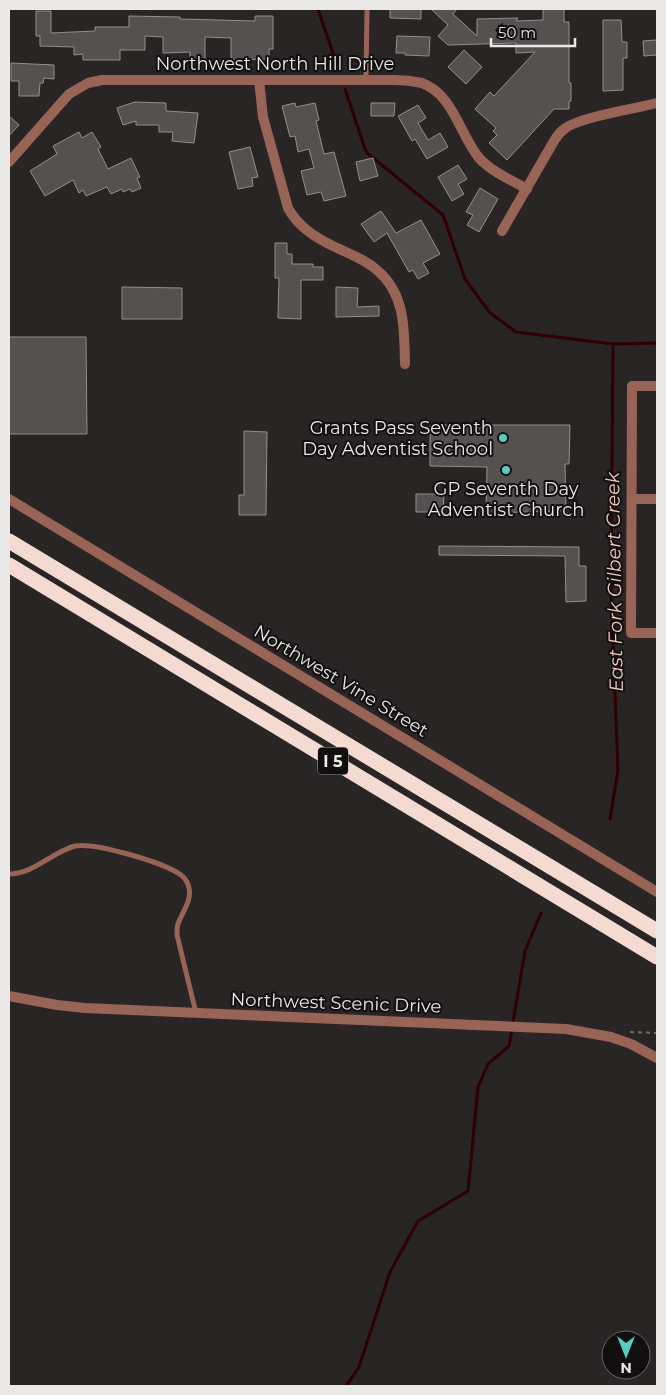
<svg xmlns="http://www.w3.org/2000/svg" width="666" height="1395" font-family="Montserrat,sans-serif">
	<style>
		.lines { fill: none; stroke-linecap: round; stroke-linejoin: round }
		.stream { stroke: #300100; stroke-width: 3 }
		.building { fill: #545150; stroke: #94908f }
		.path { stroke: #6e6c6b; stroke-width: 2; stroke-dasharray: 4 4; stroke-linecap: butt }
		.service { stroke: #986456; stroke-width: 5 }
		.minor { stroke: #986456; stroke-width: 10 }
		.tertiary { stroke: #986456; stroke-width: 10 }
		.motorway { stroke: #f5dad2; stroke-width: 15 }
		.poi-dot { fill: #57cec1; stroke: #100e0e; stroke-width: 2 }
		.labels { text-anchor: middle; stroke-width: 4; stroke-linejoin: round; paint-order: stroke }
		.shield { fill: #100e0e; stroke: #a9a7a7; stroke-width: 1 }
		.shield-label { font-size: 16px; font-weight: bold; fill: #ebe9e8 }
		.street-label { font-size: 18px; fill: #ebe9e8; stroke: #100e0e }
		.poi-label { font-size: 18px; fill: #ebe9e8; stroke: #100e0e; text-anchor: end }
		.water-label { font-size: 19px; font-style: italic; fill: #f6cbc0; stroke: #100e0e }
	</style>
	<rect width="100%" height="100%" fill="#282524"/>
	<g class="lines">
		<path class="stream" d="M318 9 339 71
			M345 89 366 152 443 215 465 279 490 313 516 332 613 344 657 343
			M610 819 618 770 611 591 613 344
			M346 1386 359 1367 390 1272 418 1221 468 1191 478 1087 488 1064 509 1046 525 951 541 913"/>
	</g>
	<path class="building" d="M390 9H421V19L390 18Z
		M431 9H457L453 14 477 36V19L518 18 516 21 543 20V9H564V22H569V83H571V101H569V109H554L507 160 489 143 497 135 493 131 496 128 475 109 490 92 494 96 535 52 516 53V43L448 45 438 36 448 25Z
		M36 11H51V33L95 31V27H129V16L180 17V19L255 21V16H273V49H269V59L231 60V38L205 37V60H190V52L163 53V37L145 36V50H120V60H83V54L74 55V47L40 46V36H36Z
		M603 20H621L622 42H627V58H623V90L603 91Z
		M397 36 430 37 429 56 405 55V53H396Z
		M657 40V55L644 56 643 41Z
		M464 50 482 67 466 84 448 67Z
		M11 63 54 65V79L44 78 43 83H40L39 96H19V81H11Z
		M135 102 166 103V111L198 113 194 143 172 141 173 132H159V125H136V121L123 125 117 108Z
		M295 103 296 107 315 103 319 120 316 121 324 154 334 152 346 196 324 201 321 192 307 195 301 171 314 168 309 149 298 152 295 136 290 137 282 106Z
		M371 103H395L394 116H371Z
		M418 105 426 118 418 123 428 140 440 133 448 147 427 159 415 139 412 141 398 116Z
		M9 116 19 125 9 136Z
		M79 132 82 138 92 132 101 147 98 149 108 169 131 158 140 177 137 178 141 188 132 192 130 189 123 192 122 189 111 194 107 187 86 196 83 190 79 193 73 180 45 196 30 171 57 154 53 146Z
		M250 147 258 177 252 178 253 186 238 189 229 152Z
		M373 158 378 176 360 181 356 162Z
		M458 165 467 179 458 184 464 194 452 201 438 177Z
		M480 188 498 199 479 232 467 225 473 215 466 212Z
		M381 211 396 233 421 220 440 254 423 263 429 273 418 279 413 270 409 272 387 233 374 242 361 224Z
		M275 243H287V254H292V264H313V267H323V280H301V319L278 318 279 278H275Z
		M122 287 182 288V319H122Z
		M336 287 358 288 357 307 379 306V316L336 317Z
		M9 337H86L87 434H9Z
		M430 425H570L569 464H565L566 511 486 513 487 467 430 466Z
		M244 431 267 432 266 515H239V495H244Z
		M416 494H444L443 512H416Z
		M439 546 579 547V566H586V601L566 602 565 556 439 555Z"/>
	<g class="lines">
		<path class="path" d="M630 1032 657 1033"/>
		<path class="service" d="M366 79 367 9
			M9 874C34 874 52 852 75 846 95 842 165 863 181 875 186 879 188 882 189 888 192 901 182 912 178 924 177 927 177 931 177 935L196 1013"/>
		<path class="minor" d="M259 80 263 117 288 208C298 226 313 236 331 245 347 253 365 259 378 271 406 295 404 331 405 364
			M9 162 69 94 88 83 102 80H396C404 80 413 81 422 83 453 94 460 135 479 158 492 172 511 180 527 189
			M502 231 554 141C557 136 561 131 567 127 586 116 634 109 657 103
			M657 386H632L631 633H657
			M632 499H657
			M9 996 57 1005 85 1008 566 1029 611 1037 631 1044 657 1058"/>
		<path class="tertiary" d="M9 499 657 892"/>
		<path class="motorway" d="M9 541 657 931
			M9 565 657 957"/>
	</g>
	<g class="poi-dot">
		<circle cx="503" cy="438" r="5"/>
		<circle cx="506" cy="470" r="5"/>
	</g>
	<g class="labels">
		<rect class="shield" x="318" y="747.5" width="30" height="27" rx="4"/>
		<g class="shield-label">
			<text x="333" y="767">I 5</text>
		</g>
		<g class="street-label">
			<text x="275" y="70">Northwest North Hill Drive</text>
			<text transform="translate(341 681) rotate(31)" y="6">Northwest Vine Street</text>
			<text transform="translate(336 1003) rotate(2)" y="6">Northwest Scenic Drive</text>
		</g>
		<g class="poi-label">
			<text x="493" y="434">Grants Pass Seventh<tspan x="493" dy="21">Day Adventist School</tspan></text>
			<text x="506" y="495" text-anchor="middle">GP Seventh Day<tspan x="506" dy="21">Adventist Church</tspan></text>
		</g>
		<g class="water-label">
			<text transform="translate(614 582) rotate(-91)" y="7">East Fork Gilbert Creek</text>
		</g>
	</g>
	<rect width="666" height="1395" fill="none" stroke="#ebe9e8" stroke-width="20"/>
	<g transform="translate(626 1355) rotate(180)"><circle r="24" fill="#100e0e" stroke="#686665"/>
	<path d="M0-4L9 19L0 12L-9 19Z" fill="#57cec1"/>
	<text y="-8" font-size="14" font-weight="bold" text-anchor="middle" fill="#ebe9e8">N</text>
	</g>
	<path d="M491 38v8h84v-8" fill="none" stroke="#ebe9e8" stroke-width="2.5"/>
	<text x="498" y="38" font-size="15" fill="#ebe9e8" stroke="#100e0e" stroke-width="4" paint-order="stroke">50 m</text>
</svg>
